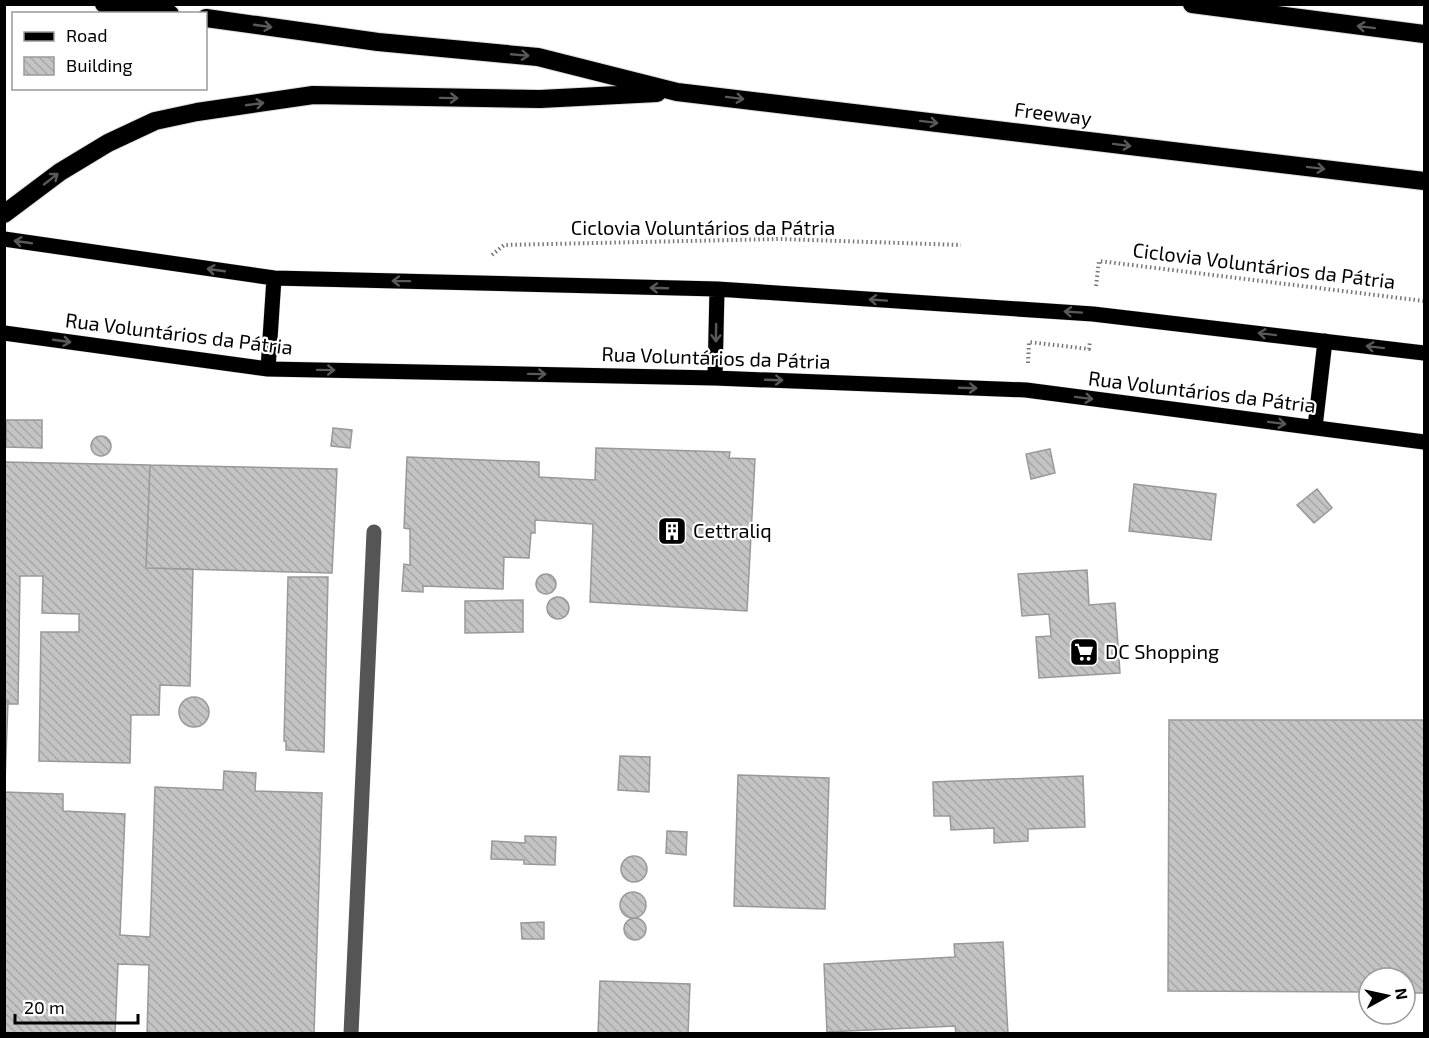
<svg xmlns="http://www.w3.org/2000/svg" width="1429" height="1038" font-family="'Exo 2',sans-serif">
	<style>
		.building { fill: url(#building-back-hatch); stroke: #999; stroke-width: 1.5 }
		.lines { fill: none; stroke-linecap: round; stroke-linejoin: round }
		.major-casing { stroke: #dbdbdb; stroke-width: 16 }
		.highway-casing { stroke: #dbdbdb; stroke-width: 20 }
		.path { stroke: #777; stroke-width: 4; stroke-dasharray: 1.5 3; stroke-linecap: butt }
		.minor { stroke: #555; stroke-width: 15 }
		.major { stroke: #000; stroke-width: 15 }
		.highway { stroke: #000; stroke-width: 18 }
		.oneway { stroke: #595959 }
		.labels { text-anchor: middle; stroke-width: 4.5; stroke-linejoin: round; paint-order: stroke }
		.street-label { font-size: 20px; fill: #000; stroke: #fff }
		.poi-label { font-size: 20px; fill: #000; stroke: #fff; text-anchor: start }
	</style>
	<defs>
		<pattern id="building-back-hatch" width="6" height="6" patternUnits="userSpaceOnUse" patternTransform="scale(1.5)"><rect width="6" height="6" fill="#c4c4c4"/><path d="M-1 5l2 2M0 0l6 6M5-1l2 2" fill="none" stroke="#a7a7a7"/></pattern>
	</defs>
	<rect width="100%" height="100%" fill="#fff"/>
	<path class="building" d="M6 420H42V448L6 447Z
		M333 428 352 430 350 448 331 446Z
		M91 446a10 10 0 1 1 20 0a10 10 0 1 1-20 0Z
		M596 448 730 452 729 458 755 459 747 611 590 602 593 524 535 520V533H531L529 558 504 557 503 589 423 586V592L402 591 404 564 410 565V529L404 528 407 457 539 462V477L595 480Z
		M1050 449 1055 473 1031 479 1026 454Z
		M4 462 150 465 146 568 193 569 190 686 160 685 159 715H131L130 763 39 761 41 632H79V614L42 613 43 576H20L18 704H7L8 701H4Z
		M150 465 337 469 332 573 146 568Z
		M1134 484 1216 494 1211 540 1129 531Z
		M1317 489 1332 508 1314 523 1297 505Z
		M1087 570 1089 605 1115 603 1120 673 1039 678 1036 637 1051 636 1049 614 1022 616 1018 574Z
		M536 584a10 10 0 1 1 20 0a10 10 0 1 1-20 0Z
		M288 577H328L324 752 286 750V741H284Z
		M547 608a11 11 0 1 1 22 0a11 11 0 1 1-22 0Z
		M523 600V632L465 633V601Z
		M179 712a15 15 0 1 1 30 0a15 15 0 1 1-30 0Z
		M4 701H8L5 783H4Z
		M1169 720H1424V993H1405V978H1369V992L1168 991Z
		M620 756 650 757 649 792 618 790Z
		M224 771 256 773 255 791 322 793 314 1034H147L149 965 118 964 115 1034H4V792L63 794V811L125 814 120 935 150 937 155 787 223 790Z
		M738 775 829 778 825 909 734 906Z
		M1083 776 1085 827 1028 829V841L994 843V828L951 830 950 816H934L933 782Z
		M667 831 687 832 686 855 666 853Z
		M525 836 556 837 555 865 524 864V860L491 859 492 841 525 843Z
		M621 869a13 13 0 1 1 26 0a13 13 0 1 1-26 0Z
		M620 905a13 13 0 1 1 26 0a13 13 0 1 1-26 0Z
		M624 929a11 11 0 1 1 22 0a11 11 0 1 1-22 0Z
		M544 922V939H522L521 923Z
		M1003 942 1008 1034H956L955 1026 827 1032 824 964 955 957 954 944Z
		M600 981 690 984 688 1034H598Z"/>
	<g class="lines">
		<g class="major-casing">
			<path id="major" d="M4 239 274 278 717 289 1093 314 1424 353
				M4 333 268 369 715 378 1026 390 1424 442
				M268 369 274 278
				M715 378 717 289
				M1315 427 1325 341"/>
		</g>
		<g class="highway-casing">
			<path id="highway" d="M104 4 170 14
				M1192 4 1424 34
				M206 18 378 42 538 57 677 92 1424 181
				M4 214 60 172 108 143 155 121 197 112 313 95 540 99 657 93"/>
		</g>
		<path class="path" d="M492 255 504 245 779 239 961 245
			M1096 286 1099 261 1424 301
			M1028 363 1029 342 1089 349 1090 341"/>
		<path class="minor" d="M351 1034 374 532"/>
		<use href="#major" class="major"/>
		<use href="#highway" class="highway"/>
	</g>
	<defs><path id="oneway-shaft" d="M-6 0H5M1.5-3L5.5 0L1.5 3" fill="none" stroke-width="1.6" stroke-linecap="round" stroke-linejoin="round" transform="scale(1.5)"/></defs>
	<g class="oneway">
		<use href="#oneway-shaft" transform="translate(263 26) rotate(8)"/>
		<use href="#oneway-shaft" transform="translate(1366 27) rotate(-173)"/>
		<use href="#oneway-shaft" transform="translate(520 55) rotate(5)"/>
		<use href="#oneway-shaft" transform="translate(449 98) rotate(1)"/>
		<use href="#oneway-shaft" transform="translate(735 98) rotate(7)"/>
		<use href="#oneway-shaft" transform="translate(255 104) rotate(-8)"/>
		<use href="#oneway-shaft" transform="translate(929 122) rotate(7)"/>
		<use href="#oneway-shaft" transform="translate(1122 145) rotate(7)"/>
		<use href="#oneway-shaft" transform="translate(1316 168) rotate(7)"/>
		<use href="#oneway-shaft" transform="translate(51 179) rotate(-38)"/>
		<use href="#oneway-shaft" transform="translate(23 242) rotate(-172)"/>
		<use href="#oneway-shaft" transform="translate(216 270) rotate(-172)"/>
		<use href="#oneway-shaft" transform="translate(401 281) rotate(-179)"/>
		<use href="#oneway-shaft" transform="translate(659 288) rotate(-178)"/>
		<use href="#oneway-shaft" transform="translate(878 300) rotate(-176)"/>
		<use href="#oneway-shaft" transform="translate(1073 312) rotate(-176)"/>
		<use href="#oneway-shaft" transform="translate(716 333) rotate(91)"/>
		<use href="#oneway-shaft" transform="translate(1267 334) rotate(-173)"/>
		<use href="#oneway-shaft" transform="translate(62 341) rotate(8)"/>
		<use href="#oneway-shaft" transform="translate(1375 347) rotate(-173)"/>
		<use href="#oneway-shaft" transform="translate(326 370) rotate(1)"/>
		<use href="#oneway-shaft" transform="translate(537 374) rotate(1)"/>
		<use href="#oneway-shaft" transform="translate(774 380) rotate(2)"/>
		<use href="#oneway-shaft" transform="translate(968 388) rotate(2)"/>
		<use href="#oneway-shaft" transform="translate(1084 398) rotate(7)"/>
		<use href="#oneway-shaft" transform="translate(1277 423) rotate(7)"/>
	</g>
	<defs>
		<g id="building-square" transform="scale(1.5)"><rect x="-9" y="-9" width="18" height="18" rx="4" fill="#000" stroke="#fff"/><path d="M-4-6H4V6H1V3H-1V6H-4ZM-2.5-4.3h1.7v1.8h-1.7ZM.8-4.3h1.7v1.8H.8ZM-2.5-1h1.7V.8h-1.7ZM.8-1h1.7V.8H.8Z" fill="#fff"/></g>
		<g id="supermarket-square" transform="scale(1.5)"><rect x="-9" y="-9" width="18" height="18" rx="4" fill="#000" stroke="#fff"/><path d="M-6-5.5h2.5l.6 2H6L4.5 2H-2.5L-4.4-4H-6ZM-1.5 3.2a1.3 1.3 0 1 0 .1 0ZM3 3.2a1.3 1.3 0 1 0 .1 0Z" fill="#fff"/></g>
	</defs>
	<g fill-rule="evenodd">
		<use href="#building-square" x="672" y="531"/>
		<use href="#supermarket-square" x="1084" y="652"/>
	</g>
	<g class="labels">
		<g class="street-label">
			<text transform="translate(1053 114) rotate(7)" y="7">Freeway</text>
			<text x="703" y="235">Ciclovia Voluntários da Pátria</text>
			<text transform="translate(1264 266) rotate(7)" y="7">Ciclovia Voluntários da Pátria</text>
			<text transform="translate(179 334) rotate(7)" y="7">Rua Voluntários da Pátria</text>
			<text transform="translate(716 358) rotate(2)" y="7">Rua Voluntários da Pátria</text>
			<text transform="translate(1202 392) rotate(7)" y="7">Rua Voluntários da Pátria</text>
		</g>
		<g class="poi-label">
			<text x="693" y="538">Cettraliq</text>
			<text x="1105" y="659">DC Shopping</text>
		</g>
	</g>
	<rect width="1429" height="1038" fill="none" stroke="#000000" stroke-width="12"/>
	<rect x="12" y="12" width="195" height="78" fill="#ffffff" stroke="#999999" stroke-width="1.5"/>
	<rect x="24" y="32" width="30" height="9" fill="#000000" stroke="#999999" stroke-width="1.5"/>
	<text x="66" y="42" font-size="18" fill="#000000">Road</text>
	<rect x="24" y="57" width="30" height="18" fill="url(#building-back-hatch)" stroke="#999999" stroke-width="1.5"/>
	<text x="66" y="72" font-size="18" fill="#000000">Building</text>
	<g transform="translate(1387 996) rotate(82)"><circle r="28" fill="#ffffff" stroke="#999999" stroke-width="1.5"/>
	<path d="M0-4.5L10 22L0 15L-10 22Z" fill="#000000"/>
	<text y="-9" font-size="16" font-weight="bold" text-anchor="middle" fill="#000000">N</text>
	</g>
	<path d="M15 1014v9h123v-9" fill="none" stroke="#000000" stroke-width="3"/>
	<text x="24" y="1014" font-size="18" fill="#000000" stroke="#ffffff" stroke-width="4.5" paint-order="stroke">20 m</text>
</svg>
